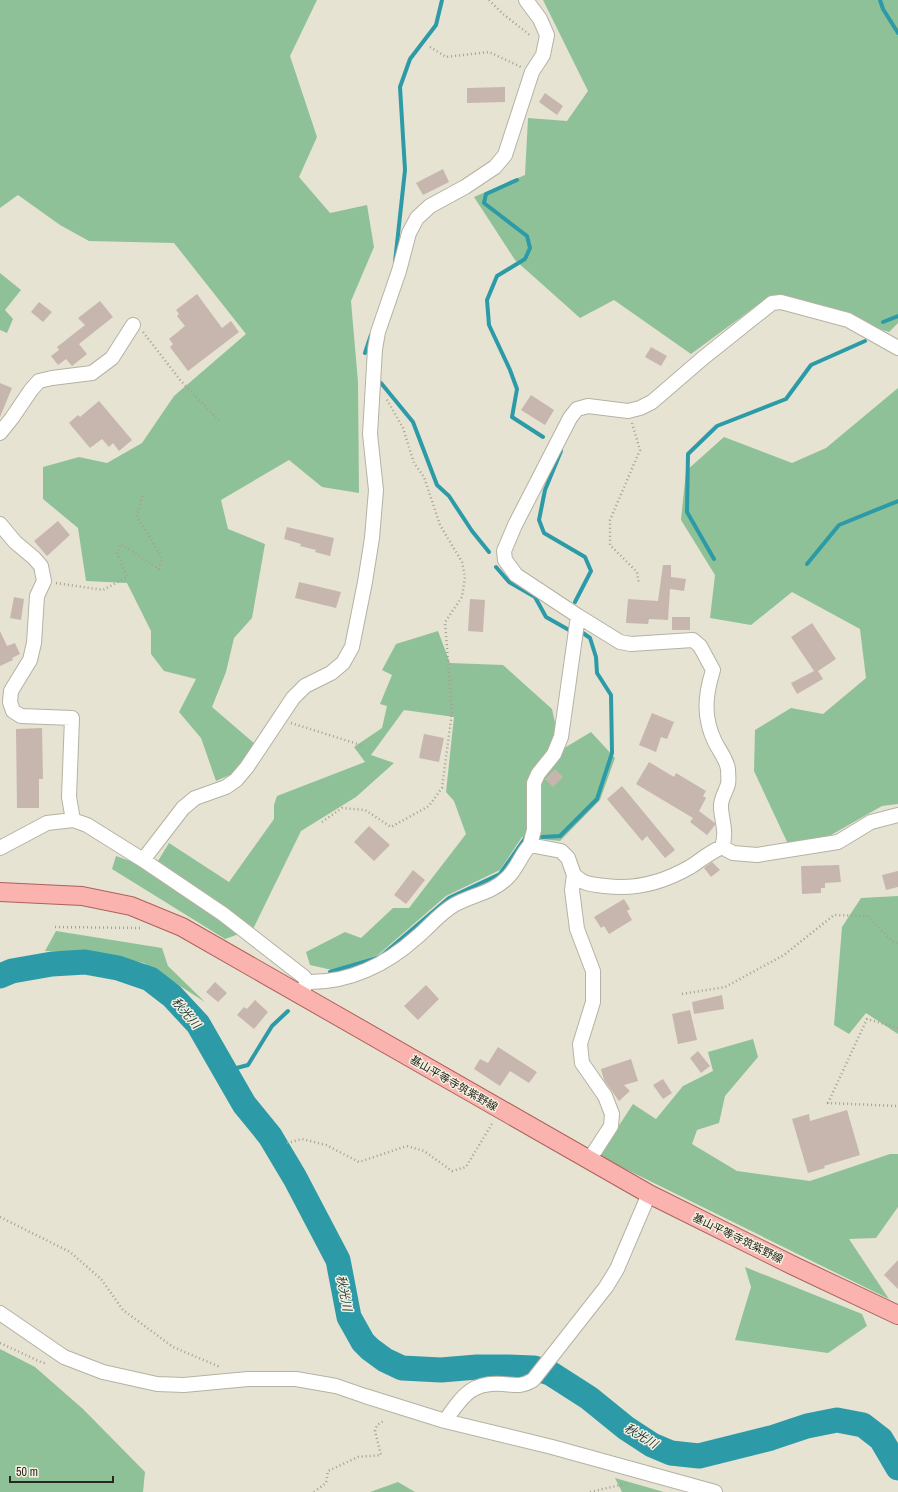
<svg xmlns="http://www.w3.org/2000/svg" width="898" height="1492" font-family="'Archivo Narrow','Noto Sans JP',sans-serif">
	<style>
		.green { fill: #8fc198 }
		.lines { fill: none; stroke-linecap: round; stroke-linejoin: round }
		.stream { stroke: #2d9ba7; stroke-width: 4 }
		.river { stroke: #2d9ba7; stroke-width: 25 }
		.building { fill: #c7b6ae }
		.minor-casing { stroke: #b5b2a3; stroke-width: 16 }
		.major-casing { stroke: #ae615a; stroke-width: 20 }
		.path { stroke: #a3a193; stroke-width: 2.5; stroke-dasharray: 1 3; stroke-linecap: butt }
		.minor { stroke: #fff; stroke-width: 14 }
		.major { stroke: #fab3af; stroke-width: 18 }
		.labels { text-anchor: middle; stroke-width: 3; stroke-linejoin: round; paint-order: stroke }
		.street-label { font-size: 11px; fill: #27261f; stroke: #f3f0df }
		.water-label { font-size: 12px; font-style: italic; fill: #20383b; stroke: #f3f0df }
	</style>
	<rect width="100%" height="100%" fill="#e6e3d2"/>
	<path class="green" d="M0 0H317L290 56 317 137 299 177 330 213 367 205 374 247 351 301 358 382 359 493 322 487 289 460 221 500 228 529 265 544 252 618 234 638 226 672 212 707 255 744 239 771 216 781 201 738 179 712 196 679 164 671 151 654V631L127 583 86 581 78 528 43 499V467L79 457 107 463 142 443 174 396 246 334 174 243 89 241 60 225 18 195 0 208Z
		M543 0H898V323L889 332 771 295 691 354 614 300 580 318 515 260 474 197 525 175 528 118 567 121 588 91Z
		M0 273 21 290 5 310 13 319 7 333 0 330Z
		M898 388V804L882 806 831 835 788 844 754 771 755 730 791 708 823 714 866 678 860 629 792 592 751 625 710 618 715 575 681 520 686 471 724 437 792 463 826 448Z
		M438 631 450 663 503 665 552 709 561 750 591 732 615 758 600 800 560 841 522 837 500 870 446 896 378 955 332 970 310 965 306 952 345 932 361 938 393 908H409L466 834 454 801 446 792 454 717 404 710 371 755 394 763 356 797 301 831 253 929 225 939 112 869 116 856 153 869 169 843 229 882 274 819V805L277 796 365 762 354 747 382 728 387 706 380 704 392 675 382 670 396 644Z
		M898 896V1034L866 1013 849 1034 834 1025 842 927 861 898Z
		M56 931 162 948 168 966 205 1002 144 963 88 951H45Z
		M753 1039 758 1057 725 1096 719 1123 697 1130 692 1144 737 1171 810 1181 890 1154H898V1207L876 1238 849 1239 889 1299 599 1156 633 1104 656 1119 683 1086 713 1071 708 1052Z
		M745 1267 862 1314 867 1326 828 1353 735 1340 751 1287Z
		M0 1349 35 1367 83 1409 145 1472 143 1492H0Z
		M615 1478 664 1492H622Z
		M398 1482 415 1492H370Z"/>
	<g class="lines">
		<path class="stream" d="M880 0 883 9 898 33
			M517 180 486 194 484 203 527 236 530 248 525 259 497 276 487 300 489 325 510 370 517 389 512 417 543 437
			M395 262 405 170 400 87 410 59 436 25 442 0
			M883 322 898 316
			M365 353 371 335
			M381 383 413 422 437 485 449 496 472 531 489 552
			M561 451 545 490 539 520 544 533 585 557 591 571 575 602
			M714 559 687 512 688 454 717 426 786 399 811 365 865 341
			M807 564 839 525 898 501
			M496 567 509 582 535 597 546 617 569 630
			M542 837 560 836 597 799 612 753 611 695 597 673 596 657 590 638 583 633
			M330 972 380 957 449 898 500 874 526 837
			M225 1071 248 1065 272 1026 288 1011"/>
		<path class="river" d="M0 976 12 971 52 964 85 962 118 968 150 979 172 996 198 1024 244 1104 270 1136 295 1178 338 1260 349 1317 363 1342 370 1349 385 1360 402 1368 441 1370 477 1367H508L534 1368 550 1373 589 1398 626 1428 652 1445 671 1453 699 1456 771 1438 807 1426 837 1420 863 1425 881 1439 898 1468"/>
	</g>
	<path class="building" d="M505 87V102L467 103V88Z
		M545 93 563 106 557 115 539 102Z
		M443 169 449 182 423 195 416 183Z
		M197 294 222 328 231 321 239 332 188 371 170 347 173 344 169 339 185 326 177 316 179 314 176 310Z
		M100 301 113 317 79 344 87 354 72 366 66 359 58 365 51 356 59 350 57 347 85 325 78 318Z
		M39 302 52 312 43 322 31 312Z
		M651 347 667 356 661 366 645 357Z
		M0 383 12 388 0 417Z
		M531 395 554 410 545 425 521 410Z
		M99 401 132 440 119 451 113 443 109 447 102 439 90 448 69 423 78 415 80 417Z
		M58 521 70 535 47 556 34 541Z
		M287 527 334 538 330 556 315 552 316 550 300 546 301 544 284 539Z
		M663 565H671V577L686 579 684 591 670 589 668 620 649 619 648 624 626 623 628 599 658 601Z
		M299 582 341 592 336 608 295 598Z
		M14 597 24 599 21 620 10 618Z
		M470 599 485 600 483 632 468 631Z
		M672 617H690V630H672Z
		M812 623 836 659 818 671 823 679 797 694 791 683 814 671 791 637Z
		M0 631 7 646 15 643 20 654 12 658 13 660 0 666Z
		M652 713 674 722 667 739 661 737 656 752 639 745Z
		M42 728 43 779H39V808H17L16 729Z
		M424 734 444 738 439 762 419 758Z
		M649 762 674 777 676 773 706 791 703 796 706 798 699 811 715 823V825L707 835 690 822 693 818 636 784Z
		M555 769 563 777 553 787 545 779Z
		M622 786 675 850 665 858 647 836 642 841 607 799Z
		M369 826 390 845 374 861 354 842Z
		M712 862 720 870 711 877 704 868Z
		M839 865 841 882 825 883V888H821V893L802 894 801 866Z
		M413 870 425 880 406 904 394 895Z
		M898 871V887L886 890 882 875Z
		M624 899 630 909 627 911 632 920 609 934 604 926 601 928 594 917Z
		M215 982 227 993 218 1002 206 992Z
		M426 985 439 999 418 1020 404 1006Z
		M722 995 724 1009 694 1014 692 1002Z
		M255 1000 268 1012 254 1029 237 1015 244 1007 247 1009Z
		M690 1010 697 1040 678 1044 672 1014Z
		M498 1047 537 1072 529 1083 510 1071 500 1086 474 1069 480 1059 488 1063Z
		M698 1051 710 1066 701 1073 690 1058Z
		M631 1059 638 1081 624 1085 630 1091 619 1101 604 1080 601 1069Z
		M663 1079 672 1093 663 1099 653 1085Z
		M847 1110 860 1155 824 1166 825 1168 808 1173 792 1119 809 1114 810 1121Z
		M898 1260V1289L884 1275Z"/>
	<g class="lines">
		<g class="minor-casing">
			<path id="minor" d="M0 433 12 418 31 390 39 381 52 378 92 373 112 358 133 325
				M0 524 15 542 34 558 41 566 44 581 37 596 34 643 30 660 11 691 10 702 13 711 21 716 72 718 69 797 73 820
				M530 845 534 830V783L538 774 554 754 561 737 578 616
				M722 847C727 832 722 822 721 808 720 799 726 792 728 784 729 780 728 774 728 769 727 760 719 750 715 742 703 717 705 696 713 670L700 646 693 640 631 644 620 642 578 616 516 575 505 560 504 551 515 525 570 418 577 409 588 406 628 411 640 408 652 402 703 358 772 303 781 302 848 320 898 348
				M0 848 47 823 73 820 87 825 143 860 223 914 304 977 307 982 303 990
				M143 860 183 808 195 798 226 787 236 780 247 767 293 698 305 686 331 673 343 663 352 647 365 582 372 538 376 490 370 434 375 349 378 332 399 271 409 233 417 218 430 206 465 187 495 167 505 155 532 72 543 55 547 35 540 19 526 0
				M574 875C585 885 590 884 605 886 635 890 664 882 690 867 701 860 710 852 722 847L733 853 757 855 838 842 871 822 898 815
				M307 982C348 983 386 965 417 937 429 927 440 913 454 905 471 895 493 893 508 877 517 868 521 855 530 845L561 851 568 858 574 875 572 890 577 929 593 971V1002L580 1044 582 1063 605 1096 612 1114 611 1126 589 1160
				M0 1313 64 1357 103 1372 157 1384 184 1385 248 1379H296L336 1386 365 1396 445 1421 552 1447 715 1492
				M445 1421C462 1397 471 1381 503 1384 516 1385 521 1387 533 1380L606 1287 617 1269 649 1194"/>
		</g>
		<g class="major-casing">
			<path id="major" d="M0 892 82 896 131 906 182 927 649 1194 794 1266 898 1315"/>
		</g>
		<path class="path" d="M489 0 503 14 531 36
			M430 47 446 57 489 52 521 67
			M143 332 181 381 219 421
			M632 423 640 450 610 520V545L637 572 639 584
			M56 583 103 590 127 577 117 553 121 544 159 569 162 558 137 516 143 494
			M291 723 364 746
			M322 822 342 808 365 810 391 827 429 806 442 788 452 712 445 622 462 597 465 577 462 562 440 525 424 477 414 463 403 428 386 398
			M55 927 143 928
			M682 994 725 987 784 955 834 915 867 916 894 943 898 944
			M898 1028 867 1019 828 1103 898 1106
			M287 1143 302 1139 326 1145 359 1162 407 1146 424 1151 452 1171 466 1167 493 1122
			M0 1217 70 1252 101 1279 123 1310 173 1347 220 1367
			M0 1343 43 1363H47
			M314 1492 326 1483 328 1471 358 1457 381 1455 375 1431 377 1425 385 1420
			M590 1492 629 1483"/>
		<use href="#minor" class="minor"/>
		<use href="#major" class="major"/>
	</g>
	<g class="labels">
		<g class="street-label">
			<text transform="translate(454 1083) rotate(30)" y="4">基山平等寺筑紫野線</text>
			<text transform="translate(738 1238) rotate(26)" y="4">基山平等寺筑紫野線</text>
		</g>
		<g class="water-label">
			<text transform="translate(186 1013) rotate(49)" y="4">秋光川</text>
			<text transform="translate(344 1293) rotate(79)" y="4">秋光川</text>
			<text transform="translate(641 1436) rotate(31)" y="4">秋光川</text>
		</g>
	</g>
	<path d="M10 1476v6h103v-6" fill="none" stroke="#27261f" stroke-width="2"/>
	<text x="16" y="1476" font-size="12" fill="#27261f" stroke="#f3f0df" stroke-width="3" paint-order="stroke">50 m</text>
</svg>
